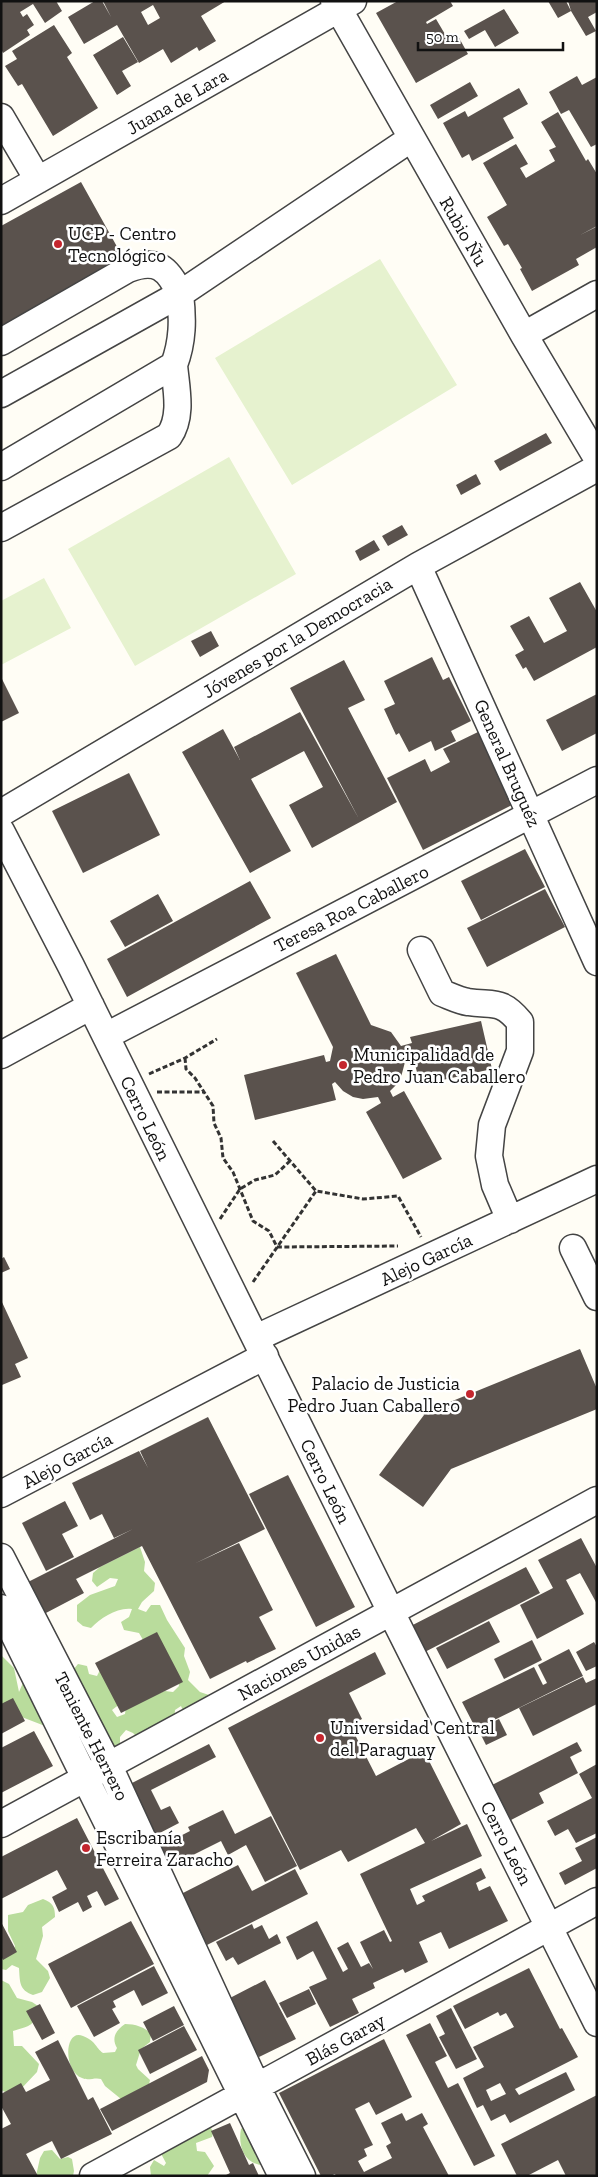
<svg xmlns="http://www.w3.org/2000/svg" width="598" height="2177" font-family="'Zilla Slab',serif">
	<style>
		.forest { fill: #b9dc9c }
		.pitch { fill: #e6f2cf }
		.building { fill: #5a524d; fill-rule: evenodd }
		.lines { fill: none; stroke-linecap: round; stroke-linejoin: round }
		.minor-casing { stroke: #444; stroke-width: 29 }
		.path { stroke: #333; stroke-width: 3; stroke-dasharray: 5 2.5; stroke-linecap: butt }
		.minor { stroke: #fff; stroke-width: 26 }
		.poi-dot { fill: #c4262e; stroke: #fff; stroke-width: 2 }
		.labels { text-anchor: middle; stroke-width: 5; stroke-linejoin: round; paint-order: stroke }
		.street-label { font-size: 19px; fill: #111; stroke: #fff }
		.poi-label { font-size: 19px; fill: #111; stroke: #fff; text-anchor: start }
	</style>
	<rect width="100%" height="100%" fill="#fffdf5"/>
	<path class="forest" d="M140 1547 145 1562 144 1571 155 1583 154 1591 142 1602 138 1609 146 1612 151 1605H160L167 1620 185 1648 184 1656 190 1672 188 1680 200 1692 209 1695 211 1704 184 1713 181 1706 175 1710 174 1726 139 1739 133 1733 126 1730 120 1737V1745L114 1750 73 1670 78 1664 87 1666 89 1674 97 1676 101 1668 125 1700 112 1710 117 1717 125 1714 126 1706 165 1691 173 1692 179 1686 178 1678 143 1640 139 1633 124 1630 121 1622 129 1617 132 1609C117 1607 101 1618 91 1628L83 1626 77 1621V1605L90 1595 115 1586 118 1579 110 1578 97 1587 92 1581 93 1573 100 1567Z
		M1 1655 14 1668 19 1692 25 1678 45 1726 1 1709Z
		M43 1899C53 1903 55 1907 55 1917L42 1927 43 1936 36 1959 48 1971 50 1978 42 1992 33 1995C19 1990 20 1982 19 1968L12 1965 6 1970 1 1969V1954H12L15 1946 8 1931V1915L23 1912 28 1905Z
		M1 1980 9 1984 17 1998 32 2002 38 2006C34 2027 32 2025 13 2031L14 2046H22L39 2064 37 2072 20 2090 5 2092 1 2090Z
		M125 2024C135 2024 145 2027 151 2034L150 2042 141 2049 136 2065 138 2069 150 2080 149 2084 121 2099 105 2086 101 2079C95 2077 88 2081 82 2078 63 2071 64 2028 83 2036 96 2041 95 2047 103 2053L115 2052 117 2048C111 2038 116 2030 125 2024Z
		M247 2124C266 2126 302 2123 301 2148L265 2159 260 2165C243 2162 238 2144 241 2129Z
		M210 2125 213 2133 212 2137 196 2143 197 2151 205 2152 214 2166 207 2176H151L150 2167 154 2160 164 2166 166 2163 158 2148Z
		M52 2150 60 2159 68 2157 72 2159 74 2171 73 2176H36L40 2158 44 2151Z"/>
	<path class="pitch" d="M380 259 457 385 292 485 215 358Z
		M229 457 296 574 135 666 68 549Z
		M44 578 71 628 1 665V601Z"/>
	<path class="building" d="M1 1H56L62 11 45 23 33 4 20 12 23 17 27 14 34 25 27 30 30 35 3 53 1 49Z
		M95 1H102L111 17 103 1H226L201 16 216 41 199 51 197 47 171 63 163 49 139 63 117 25 84 44 68 17ZM153 5 160 18 148 25 141 12Z
		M398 1H450L453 6 426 22 427 24 436 19 449 41 458 36 468 54 416 83 376 13Z
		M548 1H566L571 11 568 1H597V12L588 17 596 31 586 36 571 11 558 18Z
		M504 9 519 33 495 47 485 30 469 39 464 31Z
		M54 25 72 53 67 57 98 108 53 136 22 84 18 86 5 66 17 59 12 51Z
		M123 37 138 62 122 71 131 86 117 95 93 55Z
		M577 76 582 85 597 77V144L591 147 569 110 561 114 549 92Z
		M470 82 478 96 438 119 430 105Z
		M519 88 528 104 503 118 514 138 472 161 469 154 462 158 443 123 465 111 468 117Z
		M558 112 586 161 588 159 597 174V226L580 235 596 227 597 247 576 259 579 265 532 291 520 269 522 268 508 244 504 246 487 217 507 205 483 163 516 144 528 164 520 168 526 178 555 161 549 150 556 147 541 122Z
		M81 182 125 261 1 330V226Z
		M546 433 552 443 500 471 494 461Z
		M476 474 481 484 461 495 456 485Z
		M402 525 408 535 388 546 382 536Z
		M374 540 380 550 360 561 355 551Z
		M580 582 597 612V647L534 681 526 667 523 669 515 655 524 650 510 626 529 616 544 643 567 631 549 598Z
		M211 631 219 646 200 657 191 641Z
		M432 657 443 680 449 677 471 721 451 731 456 741 435 751 431 741 409 752 399 733 396 735 384 709 395 704 384 681Z
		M344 660 365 700 348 708 397 802 312 848 289 805 323 787 304 751 251 779 291 851 250 873 182 752 223 729 240 760 234 747 300 712 359 819 290 688Z
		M1 677 19 713 1 722Z
		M597 694V733L562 751 546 720Z
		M478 732 514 804 423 850 387 778 425 759 431 772 450 762 443 749Z
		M129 773 160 835 83 873 52 811Z
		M525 849 545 887 481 920 461 881Z
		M250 881 271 918 127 997 107 959Z
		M545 889 565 927 487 967 467 928Z
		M158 894 173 921 125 947 110 921Z
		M336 954 371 1025 391 1032 401 1046 412 1043 410 1037 481 1021 492 1069 420 1085 414 1060 405 1062 400 1081 390 1091 393 1097 404 1091 442 1159 403 1179 366 1112 381 1103 378 1097 363 1099 353 1097 343 1091 335 1082 332 1084 336 1100 255 1120 244 1075 324 1055 326 1062 330 1061 333 1047 296 973Z
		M4 1257 10 1269 1 1273V1259Z
		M1 1300 28 1358 15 1364 21 1377 2 1385Z
		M580 1349 597 1389V1409L451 1469 423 1507 379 1475 424 1415 423 1413Z
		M208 1417 265 1529 196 1563 239 1543 273 1610 259 1617 276 1649 247 1663 246 1661 210 1679 142 1546 76 1579 84 1593 44 1614 28 1582 133 1529 114 1538 102 1514 90 1520 72 1483 139 1451 148 1468 140 1451Z
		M288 1475 355 1607 316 1627 249 1494Z
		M65 1501 78 1526 62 1534 74 1557 46 1571 22 1523Z
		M581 1538 597 1568V1604L580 1573 566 1580 584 1614 537 1639 520 1605 553 1588 538 1560Z
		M526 1567 540 1593 415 1657 401 1631Z
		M489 1621 500 1642 447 1669 436 1648Z
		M157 1632 183 1682 121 1713 95 1663Z
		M532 1640 542 1660 504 1679 494 1659Z
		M594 1642 597 1647V1666L586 1671 576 1652Z
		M569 1649 583 1676 476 1729 462 1702 534 1667 543 1685 547 1683 538 1665Z
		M375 1652 386 1674 349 1693 362 1719 350 1725 376 1776 424 1751 461 1824 431 1841 467 1824 482 1856 410 1889 417 1905 425 1901 422 1896 481 1868 486 1878 476 1883 479 1891 490 1886 508 1921 449 1949 441 1932 419 1942 428 1962 405 1973 403 1969 373 1983 375 1988 352 1999 359 2013 330 2027 309 1987 327 1979 313 1951 297 1960 286 1937 317 1921 343 1972 348 1969 337 1948 348 1942 361 1967 369 1963 373 1969 360 1942 384 1930 390 1942 392 1941 360 1874 425 1843 416 1828 348 1862 341 1850 300 1870 228 1728Z
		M583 1677 586 1683 597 1678V1704L533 1736 519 1708Z
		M13 1698 25 1721 1 1734V1704Z
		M499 1719 507 1735 486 1745 478 1729Z
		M34 1731 53 1766 1 1793V1748Z
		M577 1742 582 1751 570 1757 578 1773 539 1793 544 1803 511 1820 492 1785Z
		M209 1744 216 1757 151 1790 161 1810 170 1806 179 1823 154 1836 128 1785Z
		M597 1764V1833L576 1843 568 1829 555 1836 547 1821 592 1798 579 1774Z
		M223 1810 235 1834 271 1816 297 1866 265 1882 246 1845 228 1855 221 1841 165 1869 155 1849 190 1831 188 1827Z
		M77 1818 119 1899 105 1906 97 1891 87 1896 92 1907 83 1912 78 1902 59 1912 52 1897 67 1889 57 1870 1 1899V1857Z
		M597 1837V1868L565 1885 559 1873 582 1861 575 1848Z
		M238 1865 252 1891 295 1869 308 1894 207 1945 181 1894Z
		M131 1921 154 1964 71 2008 48 1964Z
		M1 1922 17 1952 3 1960 1 1956Z
		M252 1924 254 1929 262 1925 269 1939 277 1934 281 1943 238 1965 233 1957 226 1961 216 1942Z
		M154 1966 168 1993 142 2006 134 1990 113 2001 116 2007 112 2009 120 2023 94 2037 77 2006Z
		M529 1968 560 2029 562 2028 578 2057 515 2089 519 2095 566 2072 575 2090 510 2123 505 2114 491 2121 483 2105 477 2108 463 2078 484 2067 473 2047 514 2027 506 2013 500 2016 498 2012 465 2029 453 2006ZM500 2083 506 2094 491 2101 486 2090Z
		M265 1980 296 2039 259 2057 228 1999Z
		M309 1989 316 2004 287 2018 279 2003Z
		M40 2004 55 2033 42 2040 26 2011Z
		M174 2006 184 2025 153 2041 143 2022Z
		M451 2008 477 2059 456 2069 439 2037 445 2034 436 2016Z
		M430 2023 447 2056 435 2062 448 2088 458 2083 495 2156 474 2166 406 2035Z
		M184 2026 197 2050 150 2074 138 2050Z
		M384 2039 412 2097 376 2115 369 2102 355 2109 373 2145 364 2149 367 2156 358 2161 364 2172 392 2158 386 2146 391 2143 381 2123 402 2113 406 2121 422 2113 428 2124 423 2127 449 2176H336L335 2174 330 2176H321L279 2093Z
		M58 2040 88 2100 93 2097 112 2134 61 2159 52 2141 26 2154 38 2176H1V2129L11 2124 1 2106V2094L21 2083 26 2092 50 2080 35 2052Z
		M202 2056 209 2070 207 2082 112 2131 100 2109Z
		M597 2095V2176H566L558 2160 527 2176H517L501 2144Z
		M230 2123 249 2165 253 2163 259 2176H224L230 2173 211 2131Z"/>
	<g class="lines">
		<g class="minor-casing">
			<path id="minor" d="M334 1 524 335 597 458
				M1 117 38 180
				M1 201 353 1
				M524 335 597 294
				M1 342 128 269C157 258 168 268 180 294L1 394
				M1 467 174 365C183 341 183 319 180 294L412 138
				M1 528 169 436C183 416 176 388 174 365
				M418 566 597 962
				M1 813 418 566 597 468
				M1 831 71 966 391 1612 597 2023
				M421 950 442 993C450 996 460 1001 468 1002 494 1006 501 999 520 1022V1051L492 1125 489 1156 495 1185 510 1220
				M106 1036 597 780
				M1 1055 91 1006
				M573 1248 597 1297
				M256 1338 597 1179
				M1 1494 265 1356
				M1 1557 109 1766 257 2087 302 2176
				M1 1608 282 2176
				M1 1824 597 1500
				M93 2176 597 1901"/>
		</g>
		<path class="path" d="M185 1058 186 1069 195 1078 213 1106 214 1123 221 1138 223 1158 233 1172 253 1221 269 1231 277 1247 398 1246
			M149 1074 185 1058 217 1039
			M157 1092H204
			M273 1141 316 1191 363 1199 398 1196 421 1237
			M220 1219 240 1189 255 1180 275 1175 290 1161
			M253 1282 316 1191"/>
		<use href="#minor" class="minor"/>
	</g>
	<g class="poi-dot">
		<circle cx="58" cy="244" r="5"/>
		<circle cx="343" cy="1065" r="5"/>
		<circle cx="470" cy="1394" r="5"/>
		<circle cx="320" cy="1738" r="5"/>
		<circle cx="86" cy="1848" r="5"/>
	</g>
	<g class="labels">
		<g class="street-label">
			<text transform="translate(177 101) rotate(-30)" y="7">Juana de Lara</text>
			<text transform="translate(464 231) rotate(60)" y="7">Rubio Ñu</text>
			<text transform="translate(297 637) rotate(-31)" y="7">Jóvenes por la Democracia</text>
			<text transform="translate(508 763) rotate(66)" y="7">General Bruguéz</text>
			<text transform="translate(351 908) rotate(-27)" y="7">Teresa Roa Caballero</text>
			<text transform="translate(146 1118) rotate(64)" y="7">Cerro León</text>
			<text transform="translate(426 1259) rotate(-25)" y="7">Alejo García</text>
			<text transform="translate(67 1460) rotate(-28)" y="7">Alejo García</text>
			<text transform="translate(326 1481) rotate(64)" y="7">Cerro León</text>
			<text transform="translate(299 1662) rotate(-29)" y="7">Naciones Unidas</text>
			<text transform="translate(92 1736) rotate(63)" y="7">Teniente Herrero</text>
			<text transform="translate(507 1843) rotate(63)" y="7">Cerro León</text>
			<text transform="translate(345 2039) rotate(-29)" y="7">Blás Garay</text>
		</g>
		<g class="poi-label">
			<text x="68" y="240">UCP - Centro<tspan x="68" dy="22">Tecnológico</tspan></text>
			<text x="353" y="1061">Municipalidad de<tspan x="353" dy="22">Pedro Juan Caballero</tspan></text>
			<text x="460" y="1390" text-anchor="end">Palacio de Justicia<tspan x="460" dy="22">Pedro Juan Caballero</tspan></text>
			<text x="330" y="1734">Universidad Central<tspan x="330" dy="22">del Paraguay</tspan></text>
			<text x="96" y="1844">Escribanía<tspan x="96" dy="22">Ferreira Zaracho</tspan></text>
		</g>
	</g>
	<rect width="598" height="2177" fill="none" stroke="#111111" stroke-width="5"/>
	<path d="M418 42v8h145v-8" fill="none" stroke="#111111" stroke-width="2.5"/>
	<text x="426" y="42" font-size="15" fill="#111111" stroke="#ffffff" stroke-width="4" paint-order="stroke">50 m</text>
</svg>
